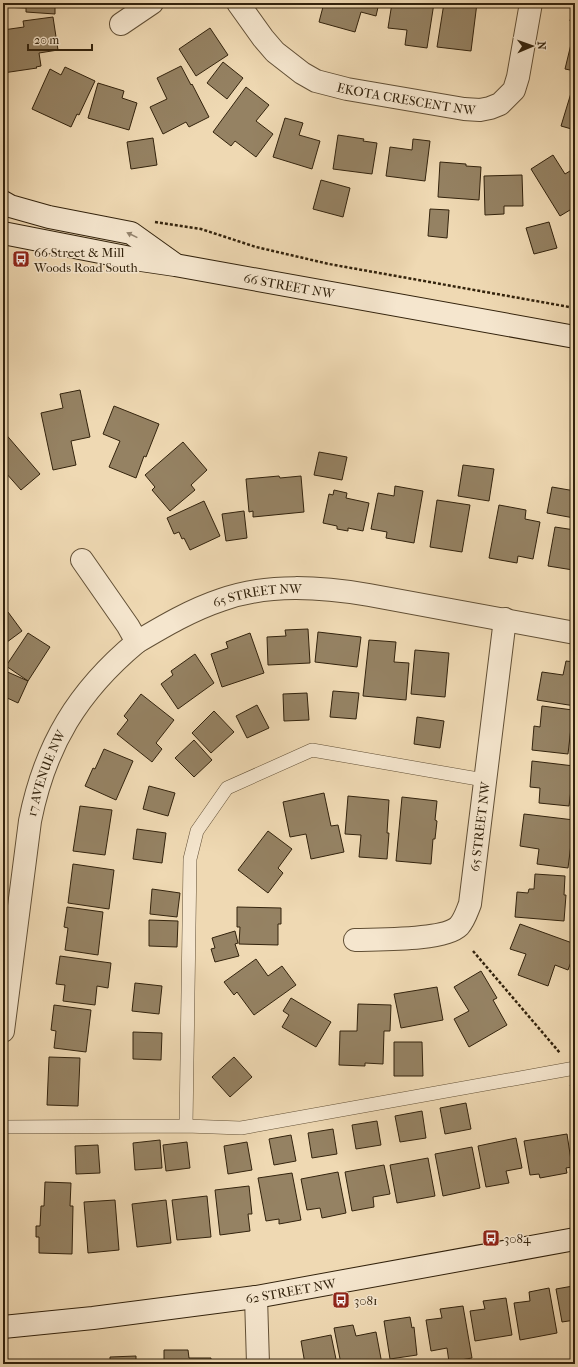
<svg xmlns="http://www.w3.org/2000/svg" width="578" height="1367" font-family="'IM FELL French Canon',serif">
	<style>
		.building { fill: #958263; stroke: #33230d }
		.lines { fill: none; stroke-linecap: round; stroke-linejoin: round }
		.lane-casing { stroke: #625036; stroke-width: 14 }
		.street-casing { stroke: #625036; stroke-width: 24 }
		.secondary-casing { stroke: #33230d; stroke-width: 24 }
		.path { stroke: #33230d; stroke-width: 2.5; stroke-dasharray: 3 2; stroke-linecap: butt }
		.lane { stroke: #f5e6ce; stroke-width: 13 }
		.street { stroke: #f5e6ce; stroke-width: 22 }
		.secondary { stroke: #f5e6ce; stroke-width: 22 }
		.oneway { fill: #94846e }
		.labels { text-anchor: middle; stroke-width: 3; stroke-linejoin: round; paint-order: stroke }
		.street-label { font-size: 13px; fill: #33230d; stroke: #f5e6ce }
		.poi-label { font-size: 13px; fill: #33230d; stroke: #f5e6ce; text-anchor: start }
	</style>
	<rect width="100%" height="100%" fill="#efd9b3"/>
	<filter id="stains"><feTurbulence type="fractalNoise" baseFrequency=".005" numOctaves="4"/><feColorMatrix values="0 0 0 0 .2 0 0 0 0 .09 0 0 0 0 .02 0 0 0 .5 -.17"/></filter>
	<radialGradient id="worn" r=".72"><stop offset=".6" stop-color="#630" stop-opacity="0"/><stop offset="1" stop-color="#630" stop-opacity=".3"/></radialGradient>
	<path class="building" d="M3 3H55V14L26 12V8L3 7Z
		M324 3H379L376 16 361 12 355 32 319 22Z
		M392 3H434L427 48 405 45 407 30 388 28Z
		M444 3H477L471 51 437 47Z
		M574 3H575V22L570 21Z
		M53 17 58 50 39 53 41 66 36 67 37 68 3 73V30L24 27 23 21Z
		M210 28 228 55 196 76 179 49Z
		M572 40 575 41V71L565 69Z
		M223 62 243 78 227 99 207 83Z
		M181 66 191 85 192 84 209 117 189 127 186 122 163 134 150 107 167 99 157 78Z
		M65 67 95 81 79 115 77 114 71 127 32 109 50 69 61 75Z
		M98 83 124 91 122 98 137 103 129 130 88 118Z
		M246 87 269 105 256 121 273 134 256 157 235 141 231 146 213 132Z
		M571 93 575 95V130L561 126Z
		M285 118 303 123 299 135 320 141 312 169 273 157Z
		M338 135 364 139 363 141 377 143 372 174 333 169Z
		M153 138 157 165 131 169 127 142Z
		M413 139 430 141 425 181 386 176 390 147 412 150Z
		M553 155 565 174 575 168V207L560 216 531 169Z
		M440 162 466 164V166L481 167 479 200 438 197Z
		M522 175 523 206H504V214L485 215 484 176Z
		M321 180 350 188 343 217 313 209Z
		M430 209 449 210 447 238 428 236Z
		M549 222 557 248 534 254 526 228Z
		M80 390 90 437 71 441 76 465 53 470 41 413 63 408 60 394Z
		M114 406 159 424 146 457 144 456 136 478 109 467 120 441 103 434Z
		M3 431 40 474 21 490 5 472 3 473Z
		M183 442 207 470 191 485 195 490 170 511 152 490 155 487 145 475Z
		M319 452 347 457 342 480 314 475Z
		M463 465 494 469 489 501 458 496Z
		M279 476 280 478 301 476 304 512 253 517V511L249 512 246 479Z
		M395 486 423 491 414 543 386 538 387 532 371 529 378 493 394 496Z
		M552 487 575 491 574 518 547 513Z
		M334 490 347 493 346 498 369 503 363 531 348 528V531L337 529V526L323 523 329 494 333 495Z
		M437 500 470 505 462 552 430 547Z
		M204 501 220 536 190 550 184 538 182 539 179 532 174 534 167 518Z
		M499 505 526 510 525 519 540 522 533 559 518 556 517 563 489 558Z
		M244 511 247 538 226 541 222 514Z
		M555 527 575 530V563L574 562 573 570 548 566Z
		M8 612 22 631 3 645V615Z
		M308 629 310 663 268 665 267 637 286 636 285 630Z
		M318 632 361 637 357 667 315 662Z
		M28 633 50 647 28 681 6 666Z
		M250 633 264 673 222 687 211 654 228 648 226 642Z
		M369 640 396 642 394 662 409 663 406 700 363 696Z
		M415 650 449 653 445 697 411 694Z
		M195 654 214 683 178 709 161 684 173 675 171 671Z
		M566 661 575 662V706L537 700 542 672 563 675Z
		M3 670 28 681 18 703 3 696Z
		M333 691 359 693 356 719 330 717Z
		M307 693 309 720 284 721 283 694Z
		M141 694 174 720 156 743 162 749 152 762 117 734 128 720 124 716Z
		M257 705 269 728 247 738 236 716Z
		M542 706 573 710 568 754 532 750 534 726 540 727Z
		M214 711 234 732 211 753 192 733Z
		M417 717 444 721 440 748 414 744Z
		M194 740 212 760 194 777 175 758Z
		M104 749 133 761 116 800 85 786 93 768 95 769Z
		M532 761 574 766 569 806 539 803 540 788 530 787Z
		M149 786 175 793 168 816 143 809Z
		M324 793 331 826 338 825 344 852 311 859 306 834 290 837 283 802Z
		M348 796 389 800 387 833H389L387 859 359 857 361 835 345 834Z
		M402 797 437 801 435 820 437 821 435 839H433L431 864 396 861Z
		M80 806 112 810 105 855 73 851Z
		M524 814 574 820 568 868 537 864 539 849 520 846Z
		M137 829 166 833 162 863 133 859Z
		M268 831 292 849 278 868 283 873 268 893 238 870Z
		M73 864 114 870 109 909 68 903Z
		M535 874 565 876 564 895H566L564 921 515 917 517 892 528 893 529 889H534Z
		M152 889 180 893 177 917 150 914Z
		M67 907 103 912 98 955 65 950 68 928 64 927Z
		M237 907 281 908V924H278V945L239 944 240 927H237Z
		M149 920 178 921 177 947 149 946Z
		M520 924 575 944V951L568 970 555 965 548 986 518 975 526 954 510 949Z
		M235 931 238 943 235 944 239 956 215 962 211 949 215 948 212 938Z
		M60 956 111 963 108 988 97 986 95 1005 63 1001 65 985 56 984Z
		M256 959 268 976 282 966 296 985 254 1015 237 992 234 995 224 982Z
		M481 971 497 998 493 1000 507 1025 469 1047 454 1019 469 1011 454 987Z
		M135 983 162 986 159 1014 132 1011Z
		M437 987 443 1020 401 1028 394 994Z
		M291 998 331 1022 316 1047 282 1027 289 1015 283 1011Z
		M358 1004 391 1005 390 1031H384L383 1064 365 1063V1066L339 1065 340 1031H357Z
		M54 1005 91 1010 86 1052 54 1048 56 1031 51 1030Z
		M133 1032 162 1033 161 1060 133 1059Z
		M394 1042H422L423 1076H394Z
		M49 1057 80 1058 78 1106 47 1105Z
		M234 1057 252 1077 230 1097 212 1077Z
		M466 1103 471 1129 445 1134 440 1108Z
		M422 1111 426 1138 400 1142 395 1116Z
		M377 1121 381 1145 356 1149 352 1125Z
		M333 1129 337 1154 312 1158 308 1133Z
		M567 1134 572 1167 566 1168 567 1173 540 1178 539 1174 530 1175 524 1141Z
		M291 1135 296 1161 274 1165 269 1139Z
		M516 1138 522 1168 506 1171 509 1183 486 1187 478 1146Z
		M160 1140 162 1168 135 1170 133 1143Z
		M187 1142 190 1168 166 1171 163 1145Z
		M247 1142 252 1170 228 1174 224 1146Z
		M98 1145 100 1173 76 1174 75 1146Z
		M472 1147 480 1188 443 1196 435 1154Z
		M428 1158 435 1196 397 1203 390 1165Z
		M384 1165 390 1194 373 1197 374 1207 352 1211 345 1172Z
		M338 1172 346 1213 322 1218 320 1208 307 1210 301 1179Z
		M292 1173 301 1220 279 1224V1219L266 1221 258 1178Z
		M45 1182 71 1183 70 1206H73L72 1254 39 1253V1237H36V1226H40L41 1206H44Z
		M249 1186 252 1214H248L250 1231 220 1235 215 1190Z
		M207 1196 211 1237 177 1240 172 1200Z
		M115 1200 119 1250 88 1253 84 1202Z
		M166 1200 171 1243 137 1247 132 1204Z
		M572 1283H575V1320L562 1322 556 1289 573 1286Z
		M549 1288 557 1333 520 1340 514 1303 530 1301 529 1292Z
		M506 1298 512 1335 475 1341 470 1311 485 1309 483 1301Z
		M463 1306 472 1358 449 1362 447 1348 431 1351 426 1320 442 1318 440 1309Z
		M410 1317 412 1328 414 1327 417 1355 390 1359 384 1321Z
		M353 1325 356 1336 376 1332 382 1364H341L334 1328Z
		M331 1335 337 1364H305L301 1341Z
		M164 1350H188L189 1358H211V1364H164Z
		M136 1356V1364H110V1357Z"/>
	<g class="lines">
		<g class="lane-casing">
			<path id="lane" d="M186 1126 190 859 197 831 227 788 312 750 484 780
				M3 1127 186 1126 241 1128 575 1068"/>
		</g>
		<g class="street-casing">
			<g id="street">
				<path id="s1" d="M238 3 263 38 275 52 302 73 316 81 347 89 464 109 480 110 490 108 500 104 514 90 518 77 531 3"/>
				<path d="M121 24 152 3"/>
				<path id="s2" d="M137 642C164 626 191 610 221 600 269 583 321 587 369 595L575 633"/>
				<path id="s3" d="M355 940C377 939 444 941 459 926 465 919 467 911 470 904L505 619"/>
				<path id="s4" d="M3 1031 30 821C45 745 78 691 137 642L128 626 82 560"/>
				<path d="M256 1297 258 1364"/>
			</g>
		</g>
		<g class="secondary-casing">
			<g id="secondary">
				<path d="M3 202 10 206 49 217 131 233 173 263"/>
				<path id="s5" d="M3 233 141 260 175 265 575 337"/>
				<path id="s6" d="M3 1327 93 1318 256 1297 575 1239"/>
			</g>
		</g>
		<path class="path" d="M155 222 201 229 256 247 329 264 575 308
			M473 951 560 1053
			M571 1085 575 1104"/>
		<use href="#lane" class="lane"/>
		<use href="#street" class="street"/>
		<use href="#secondary" class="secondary"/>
	</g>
	<defs><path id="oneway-solid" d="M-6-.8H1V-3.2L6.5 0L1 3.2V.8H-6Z"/></defs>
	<use class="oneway" href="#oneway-solid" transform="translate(132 235) rotate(-154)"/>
	<defs>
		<g id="bus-square" transform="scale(0.9)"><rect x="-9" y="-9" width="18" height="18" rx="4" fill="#8f2418" stroke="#f5e6ce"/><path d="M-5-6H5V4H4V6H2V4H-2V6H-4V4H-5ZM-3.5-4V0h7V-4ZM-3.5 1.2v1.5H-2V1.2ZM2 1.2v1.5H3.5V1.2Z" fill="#fff"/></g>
	</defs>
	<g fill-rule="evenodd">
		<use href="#bus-square" x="21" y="259"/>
		<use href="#bus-square" x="491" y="1238"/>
		<use href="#bus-square" x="341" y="1300"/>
	</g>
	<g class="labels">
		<g class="street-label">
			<text dy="5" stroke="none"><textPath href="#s1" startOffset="204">EKOTA CRESCENT NW</textPath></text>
			<text dy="5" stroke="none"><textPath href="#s5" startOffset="291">66 STREET NW</textPath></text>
			<text dy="5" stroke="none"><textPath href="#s2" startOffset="131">65 STREET NW</textPath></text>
			<text dy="5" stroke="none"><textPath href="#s4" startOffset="262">17 AVENUE NW</textPath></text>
			<text dy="5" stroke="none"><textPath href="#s3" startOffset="209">65 STREET NW</textPath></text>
			<text dy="5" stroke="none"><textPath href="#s6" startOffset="290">62 STREET NW</textPath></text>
		</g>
		<g class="poi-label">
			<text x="34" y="257">66 Street &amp; Mill<tspan x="34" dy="15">Woods Road South</tspan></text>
			<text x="504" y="1243">3084</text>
			<text x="354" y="1305">3081</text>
		</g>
	</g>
	<rect width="578" height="1367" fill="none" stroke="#efd9b3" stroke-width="16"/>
	<rect x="4" y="4" width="570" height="1359" fill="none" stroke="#33230d" stroke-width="2"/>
	<rect x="8" y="8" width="562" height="1351" fill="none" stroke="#33230d"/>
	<g transform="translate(532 46) rotate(88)" stroke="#f5e6ce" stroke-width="3" paint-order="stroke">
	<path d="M0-3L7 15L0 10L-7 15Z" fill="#33230d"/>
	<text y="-6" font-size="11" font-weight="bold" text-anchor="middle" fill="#33230d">N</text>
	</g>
	<path d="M28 44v6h64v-6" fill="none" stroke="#33230d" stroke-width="2"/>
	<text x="34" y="44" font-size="12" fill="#33230d" stroke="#f5e6ce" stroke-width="3" paint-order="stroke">20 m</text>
	<rect width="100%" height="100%" filter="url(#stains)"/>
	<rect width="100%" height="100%" fill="url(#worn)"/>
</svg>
